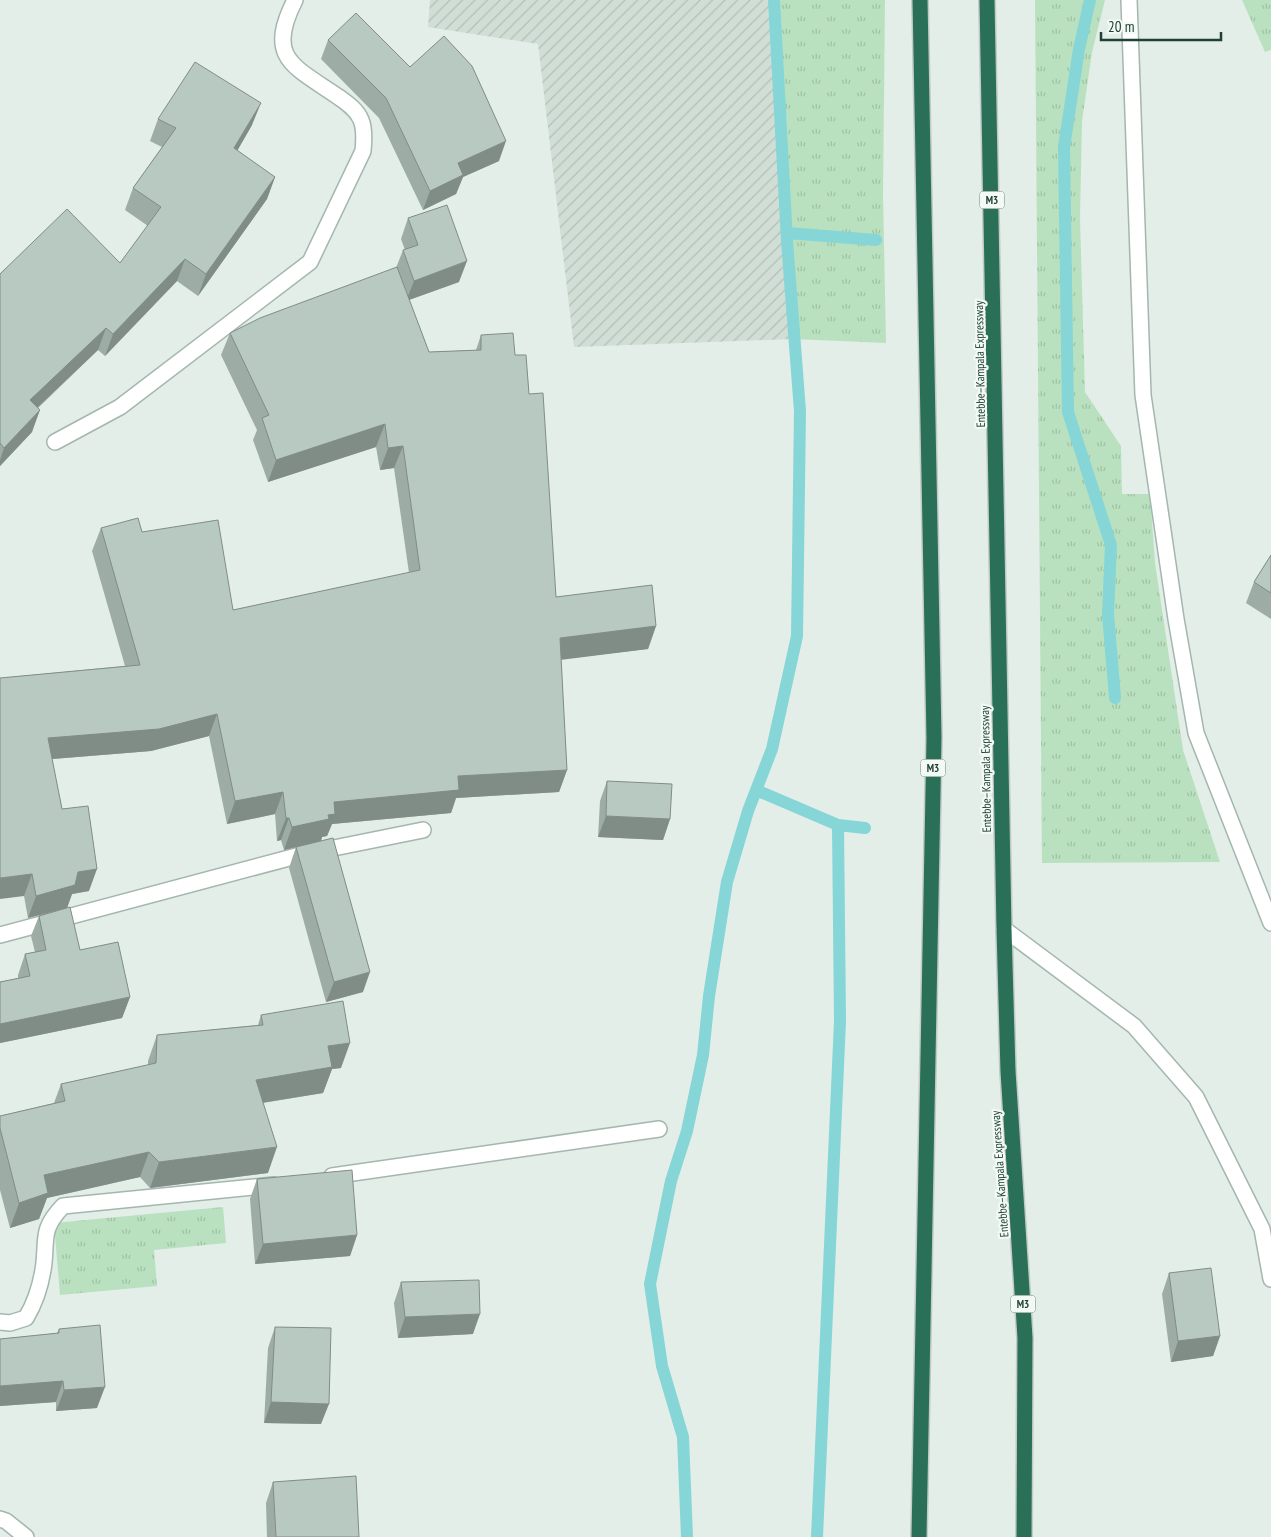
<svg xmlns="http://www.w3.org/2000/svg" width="1271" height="1537" font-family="'PT Sans Narrow',sans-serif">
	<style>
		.industrial { fill: url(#industrial-furrows) }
		.grass { fill: url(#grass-tufts) }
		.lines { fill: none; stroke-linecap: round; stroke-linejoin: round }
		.stream { stroke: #86d5d7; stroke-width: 12 }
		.service-casing { stroke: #a4b7ae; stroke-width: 18 }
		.minor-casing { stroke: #a4b7ae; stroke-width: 18 }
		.motorway-casing { stroke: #c1cac6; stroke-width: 18 }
		.service { stroke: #fff; stroke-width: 15 }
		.minor { stroke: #fff; stroke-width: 15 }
		.motorway { stroke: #2a7058; stroke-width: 15 }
		.wall { fill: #9dada5 }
		.shaded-wall { fill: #808d86 }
		.building { fill: #b7c9c0; stroke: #808d86 }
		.labels { text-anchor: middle; stroke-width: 4.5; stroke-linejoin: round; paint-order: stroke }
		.shield { fill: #f3faf6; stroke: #5f786e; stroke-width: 1 }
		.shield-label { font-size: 11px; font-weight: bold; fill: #204134 }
		.street-label { font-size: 12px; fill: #204134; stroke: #f3faf6 }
	</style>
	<defs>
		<pattern id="industrial-furrows" width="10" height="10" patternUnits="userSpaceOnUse" patternTransform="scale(1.25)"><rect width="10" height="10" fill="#d0ded6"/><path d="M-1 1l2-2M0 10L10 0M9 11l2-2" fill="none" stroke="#b2c0b8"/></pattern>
		<pattern id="grass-tufts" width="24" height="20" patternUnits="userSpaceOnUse" patternTransform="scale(1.25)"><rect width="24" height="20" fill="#b9e1bf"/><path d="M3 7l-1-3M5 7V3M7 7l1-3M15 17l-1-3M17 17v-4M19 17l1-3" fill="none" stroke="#9fc2a5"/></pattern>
	</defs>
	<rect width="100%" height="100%" fill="#e2eee7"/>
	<path class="industrial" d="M430 0H774L794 339 574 347 538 44 428 27Z"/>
	<path class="grass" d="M774 0H885L883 195 886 343 794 339Z
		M1035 0H1105L1092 52 1082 121 1080 218 1085 392 1121 446 1122 494H1150L1155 563 1183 750 1220 862 1042 863Z
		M1242 0H1271V50L1265 52Z
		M223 1207 226 1243 154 1250 157 1286 60 1295 54 1223Z"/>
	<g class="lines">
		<path class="stream" d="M1090 0 1079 49 1064 147 1068 412 1111 545 1108 614 1115 698
			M787 233 876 240
			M756 790 838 825 865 828
			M687 1537 683 1437 662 1366 650 1284 671 1181 687 1131 703 1055 709 996 727 882 748 811 772 749 797 636 800 411 787 241 774 0
			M817 1537 840 1021 838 825"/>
		<g class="service-casing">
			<path id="service" d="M1129 0 1143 395 1176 619 1196 733 1271 923
				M1004 929 1134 1026 1196 1097 1262 1229 1271 1279"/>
		</g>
		<g class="minor-casing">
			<path id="minor" d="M55 442 120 407 310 262 363 151C364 141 365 129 361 120 357 110 348 104 340 98 294 66 265 59 295 0
				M0 935 304 854 423 830
				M332 1176 659 1129
				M0 1322 10 1323 26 1318C35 1303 40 1288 43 1270 48 1240 39 1231 63 1206L274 1185
				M0 1519 6 1521 26 1537"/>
		</g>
		<g class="motorway-casing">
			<path id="motorway" d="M987 0 1004 929 1008 1071 1025 1338 1024 1537
				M919 1537 934 738 920 0"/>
		</g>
		<use href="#service" class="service"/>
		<use href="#minor" class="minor"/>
		<use href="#motorway" class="motorway"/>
	</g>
	<path class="wall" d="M328 40 499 161 463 177 456 194 423 210 379 118 321 59Z
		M158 119 252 125 237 151 275 177 267 199 198 296 177 281 105 356 98 350 38 408 32 432 0 466V274L120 263 148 226 125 210 133 188 162 147 150 141Z
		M408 218 459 282 409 300 429 352 476 350 481 335 515 355 529 394 556 597 656 626 648 649 561 659 567 770 559 792 456 798 451 813 332 824 327 836 322 837 321 841 284 850 281 840 277 841 275 814 227 824 209 736 151 751 52 759 62 809 89 891 72 894 67 908 28 918 24 896 0 678 125 666 92 551 101 528 142 532 233 610 409 573 394 468 380 470 376 447 268 482 253 440 257 430 221 355 230 333 396 268 403 250H405L401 239Z
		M1271 555V619L1246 603 1254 582Z
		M607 781 670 819 663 840 598 837 600 801Z
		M296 847 363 992 326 1002 289 868Z
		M39 916 80 950 130 997 122 1018 0 1043V982L18 978V975L25 954 35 952 31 936Z
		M261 1015 341 1068 332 1069 323 1093 263 1103 268 1173 150 1188 140 1177 47 1198 39 1219 10 1228 0 1190V1116L54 1103 61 1084 148 1065V1061L157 1035 258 1025Z
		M257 1179 357 1235 350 1256 255 1264 250 1199Z
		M1169 1273 1220 1336 1213 1356 1171 1362 1162 1294Z
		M401 1282 473 1334 398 1338 394 1303Z
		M275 1327 321 1424 264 1423 268 1348Z
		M59 1329 97 1408 56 1411V1402L0 1406V1339L57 1333Z
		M273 1482 359 1537H267L266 1503Z"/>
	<path class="shaded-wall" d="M261 103 252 125 226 170 234 148Z
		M506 141 499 161 463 177 456 194 423 210 430 191 458 163Z
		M275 177 267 199 198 296 206 274Z
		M185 259 177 281 105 356 113 334Z
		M467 261 459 282 406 301 414 281Z
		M106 328 98 350 22 422 30 400Z
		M40 410 32 432 0 466V460L4 448Z
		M385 424 376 447 268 482 276 460Z
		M403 446 394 468 380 470 388 448Z
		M656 626 648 649 552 661 560 638Z
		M217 714 209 736 151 751 40 760 48 738Z
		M567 770 559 792 456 798 451 813 332 824 327 836 322 837 321 841 284 850 292 827 334 802 458 776Z
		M283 792 275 814 227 824 235 801Z
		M606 816 670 819 663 840 598 837Z
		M286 818H289L281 840 277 841Z
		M97 869 89 891 72 894 67 908 28 918 36 896 78 872Z
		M32 874 24 896 0 899V878Z
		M370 972 363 992 326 1002 334 982Z
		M130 997 122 1018 0 1043V1024Z
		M350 1043 341 1068 332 1069 323 1093 247 1105 256 1080 328 1046Z
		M277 1147 268 1173 150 1188 159 1162Z
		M149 1152 140 1177 47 1198 39 1219 10 1228 19 1203 44 1175Z
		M357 1235 350 1256 255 1264 263 1244Z
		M480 1314 473 1334 398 1338 405 1317Z
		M1220 1336 1213 1356 1171 1362 1178 1341Z
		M63 1381 56 1402 0 1406V1386Z
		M105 1387 97 1408 56 1411 64 1390Z
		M271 1402 329 1404 321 1424 264 1423Z"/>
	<path class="building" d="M356 13 410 67 444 36 472 66 506 141 458 163 463 175 430 191 386 98 328 40Z
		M195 62 261 103 234 148 275 177 206 274 185 259 113 334 106 328 30 400 40 410 4 448 0 443V274L67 209 120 263 161 207 133 188 176 128 158 119Z
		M447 205 467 261 414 281 403 250 418 245 408 218Z
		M397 267 429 352 481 350V335L513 333 515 355H526L529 394 543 393 556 597 652 585 656 626 560 638 567 770 458 776 459 790 334 802 335 814 328 815 329 819 292 827 289 818H286L283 792 235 801 217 714 159 729 48 738 62 809 88 806 97 869 78 872 75 885 36 896 32 874 0 878V678L140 665 101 528 138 518 142 532 218 520 233 610 420 570 403 446 388 448 385 424 276 460 262 418 269 415 230 333 260 318Z
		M1271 555V593L1254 582Z
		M607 781 672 784 670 819 606 816Z
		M333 838 370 972 334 982 296 847Z
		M70 907 80 950 118 942 130 997 0 1024V982L30 976 25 954 46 950 39 916Z
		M343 1001 350 1043 328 1046 332 1067 256 1080 277 1147 159 1162 149 1152 44 1175 48 1193 19 1203 0 1128V1116L65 1101 61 1084 156 1063 157 1035 263 1025 261 1015Z
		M352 1170 357 1235 263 1244 257 1179Z
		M1211 1268 1220 1336 1178 1341 1169 1273Z
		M479 1280 480 1314 405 1317 401 1282Z
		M100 1325 105 1387 64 1390 63 1381 0 1386V1339L59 1333V1329Z
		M275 1327 331 1328 329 1404 271 1402Z
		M356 1476 359 1537H276L273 1482Z"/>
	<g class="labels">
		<g class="shield">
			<rect x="979.5" y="191.5" width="25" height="17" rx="4"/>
			<rect x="920.5" y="759.5" width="25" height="17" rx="4"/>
			<rect x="1010.5" y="1295.5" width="25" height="17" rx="4"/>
		</g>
		<g class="shield-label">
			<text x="992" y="204">M3</text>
			<text x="933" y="772">M3</text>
			<text x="1023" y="1308">M3</text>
		</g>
		<g class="street-label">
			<text transform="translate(980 364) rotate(-91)" y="4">Entebbe–Kampala Expressway</text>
			<text transform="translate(986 769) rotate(-91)" y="4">Entebbe–Kampala Expressway</text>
			<text transform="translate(1000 1174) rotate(-94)" y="4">Entebbe–Kampala Expressway</text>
		</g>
	</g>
	<path d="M1101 32v8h120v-8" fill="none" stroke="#204134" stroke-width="2.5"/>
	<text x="1108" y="32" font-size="15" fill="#204134" stroke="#f3faf6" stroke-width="4" paint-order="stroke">20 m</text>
</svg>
